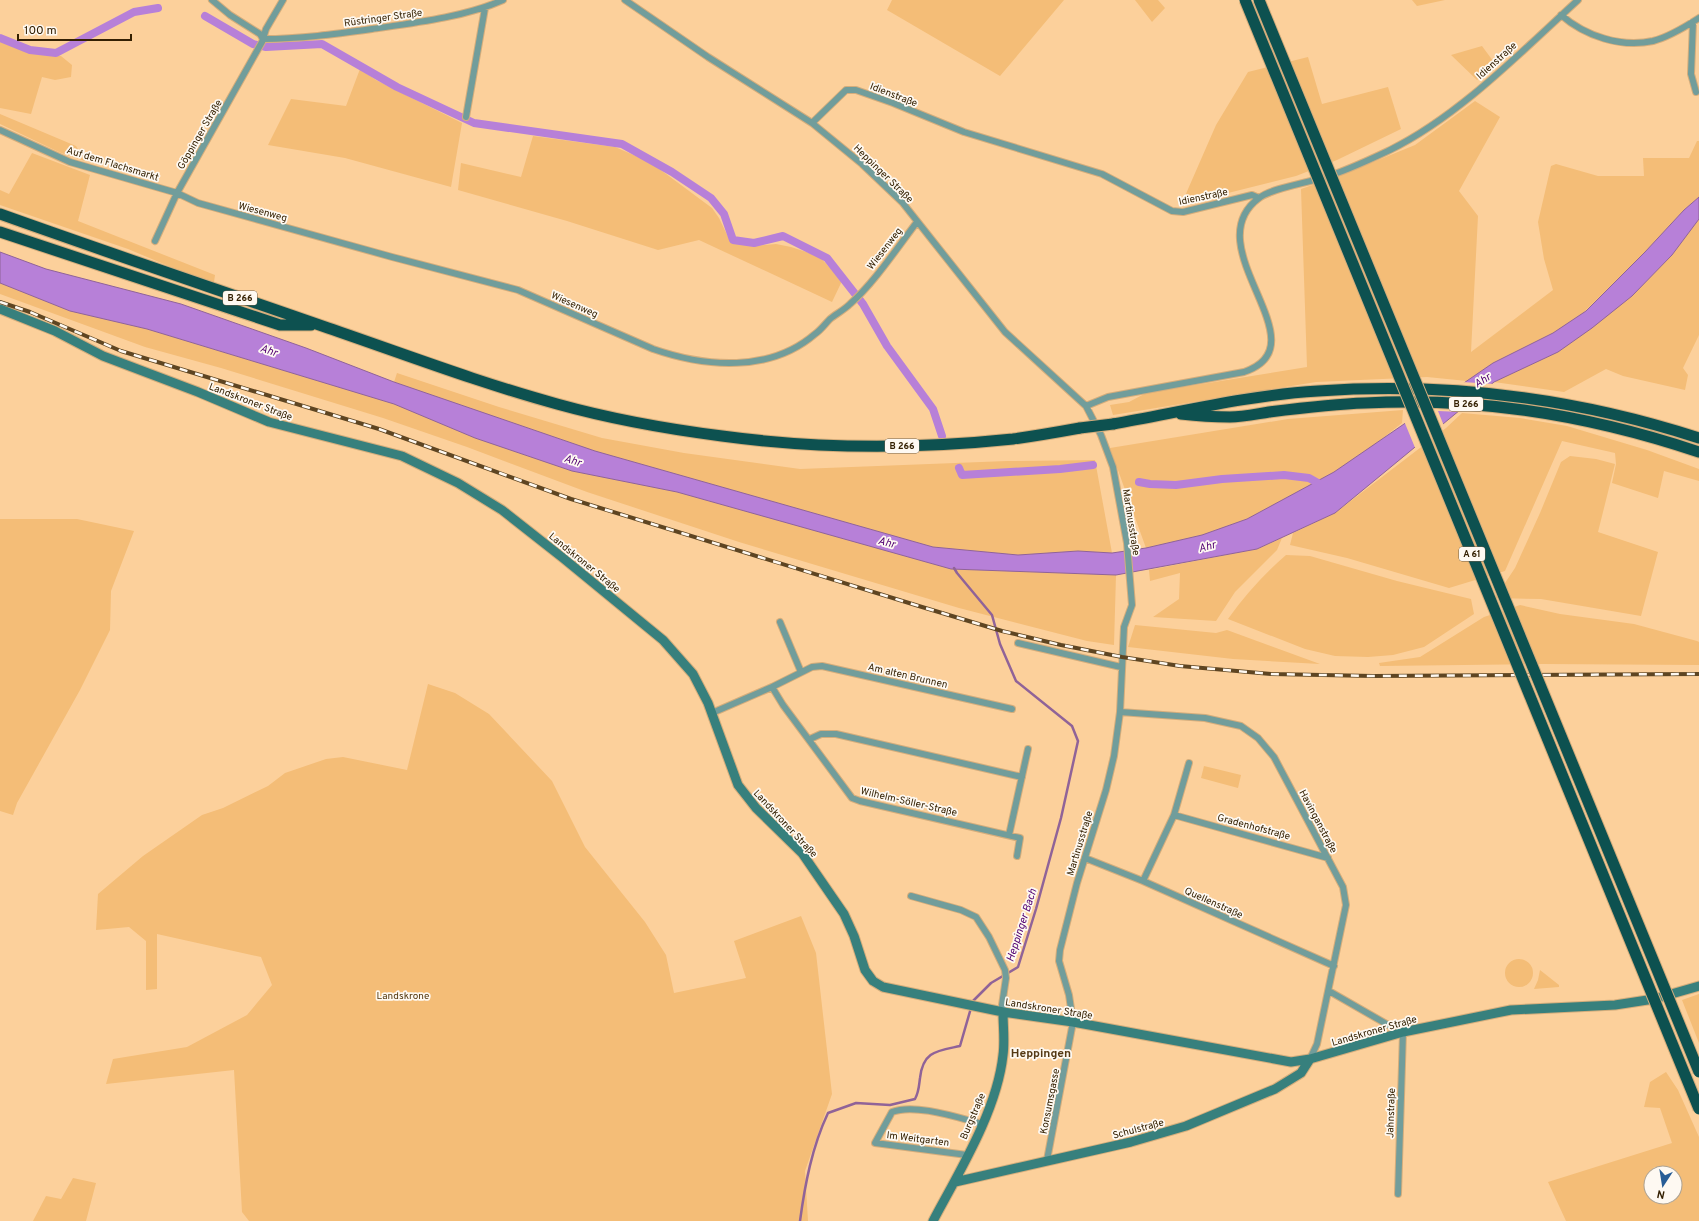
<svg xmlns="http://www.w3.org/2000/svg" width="1699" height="1221" font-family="Overpass,sans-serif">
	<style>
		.green { fill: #f4bd77; fill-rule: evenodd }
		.water { fill: #b780d8; stroke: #906398 }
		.pier { fill: #fcd09b }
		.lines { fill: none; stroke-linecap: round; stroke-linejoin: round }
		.stream { stroke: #906398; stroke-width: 2.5 }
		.canal { stroke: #b780d8; stroke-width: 8 }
		.street-casing { stroke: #d4ad7c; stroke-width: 8 }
		.secondary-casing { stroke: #d4ad7c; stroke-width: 11 }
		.highway-casing { stroke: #d4ad7c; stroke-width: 13 }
		.street { stroke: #719d9b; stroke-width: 6 }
		.secondary { stroke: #37807d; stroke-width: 9 }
		.highway { stroke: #0d5150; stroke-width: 11 }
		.rail-casing { stroke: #5e4522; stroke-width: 4 }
		.rail { stroke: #fef9f2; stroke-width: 2.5; stroke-dasharray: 8; stroke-linecap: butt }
		.highway-bridge-casing { stroke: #d4ad7c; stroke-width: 13; stroke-linecap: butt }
		.highway-bridge { stroke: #0d5150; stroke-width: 11 }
		.labels { text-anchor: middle; stroke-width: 3.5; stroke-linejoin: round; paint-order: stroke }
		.shield { fill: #fef9f2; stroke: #71614a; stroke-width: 1 }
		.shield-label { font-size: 9px; font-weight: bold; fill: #342002 }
		.street-label { font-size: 10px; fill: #342002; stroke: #fef9f2 }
		.park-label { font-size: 10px; fill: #52360d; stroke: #fef9f2 }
		.water-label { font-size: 11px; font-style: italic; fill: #510072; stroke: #fef9f2 }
		.quarter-label { font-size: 12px; font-weight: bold; fill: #543914; stroke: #fef9f2 }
	</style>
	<rect width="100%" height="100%" fill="#fcd09b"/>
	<path class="green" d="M892 0H1064L1000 76 887 10Z
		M1135 0H1158L1165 8 1152 22Z
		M1412 0H1445L1417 6Z
		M0 41 32 52 61 56 72 65 71 77 55 80 42 77 31 114 0 108Z
		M1482 46 1496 65 1477 80 1451 55Z
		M1308 57 1322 104 1388 87 1401 129 1337 160 1296 176 1196 201 1185 196 1216 125 1248 72Z
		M360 69 376 80 462 123 451 187 345 158 268 145 291 99 346 106Z
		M1475 101 1500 117 1459 191 1478 216 1471 352 1553 290 1544 259 1538 222 1551 166 1556 164 1598 176H1644L1643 158H1689L1697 141H1699V197L1684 210 1645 252 1583 313 1553 333 1493 363 1467 381 1427 377 1316 382 1113 415 1110 405 1129 402 1146 393 1307 367 1301 189 1344 174 1415 145Z
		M0 114 76 146 85 161 61 153 0 124Z
		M533 136 615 147 650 162 712 208 719 218 731 243 753 246 776 244 791 247 819 256 842 281 832 302 699 240 658 250 567 221 458 190 461 163 521 177Z
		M32 153 90 175 78 221 215 275 214 282 178 270 128 249 0 205V190L9 194Z
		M1699 219V335L1683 368 1688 375 1685 390 1623 376 1606 369 1564 392 1494 382 1558 352 1632 296 1672 255Z
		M0 283 70 311 147 329 394 404 475 438 572 471 677 492 951 569 1116 575 1114 645 1087 641 959 608 739 542 587 492 467 447 383 418 221 368 145 347 0 294Z
		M397 373 499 407 602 438 684 453 800 469 1007 461 1095 460 1112 553 1078 551 1018 555 933 547 595 451 394 382Z
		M1403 410 1402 423 1368 450 1334 472 1247 519 1202 535 1146 548 1110 448 1288 419Z
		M1462 413 1520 418 1567 426 1647 450 1699 469V481L1664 471 1658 498 1612 483 1616 464 1615 453 1562 441 1505 571 1449 588 1347 558 1290 545 1293 533 1335 513 1446 428Z
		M1570 456 1596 459 1615 464 1598 532 1658 552 1641 616 1541 599 1495 598 1515 568 1540 513 1561 462Z
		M0 519H77L134 531 111 591 110 630 80 690 17 803 13 815 0 811Z
		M1282 538 1277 550 1235 592 1216 621 1153 617 1179 599 1180 573 1150 581 1149 570 1257 549Z
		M1286 555 1310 556 1397 581 1471 599 1474 614 1424 647 1393 655 1368 657 1335 656 1305 649 1228 619C1245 595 1264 574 1286 555Z
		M1520 605 1560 614 1634 624 1697 641 1699 642V665L1543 664 1380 666 1379 663 1420 657 1484 617Z
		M1135 625 1216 633 1227 630 1320 664 1233 659 1128 647Z
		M428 684 455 693 489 714 552 781 585 847 645 922 666 955 674 993 746 978 734 941 801 916 816 953 832 1094 805 1171 808 1221H249L242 1212 234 1070 106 1084 113 1059 187 1047 247 1015 272 985 261 957 157 934V989L146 990V941L129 927 96 930 98 894 143 856 202 815 223 808 268 786 285 773 326 759 343 757 407 770Z
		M1204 766 1241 775 1238 788 1201 778Z
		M1505 973a14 14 0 1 1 28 0a14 14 0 1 1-28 0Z
		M1540 970 1559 985V987L1534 989 1538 980Z
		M1699 994V1043L1682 1000Z
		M1666 1072 1678 1090 1699 1137V1221H1566L1548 1182 1672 1143 1660 1108 1644 1107 1650 1082ZM1651 1173H1675V1197H1651Z
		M73 1178 96 1183 86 1221H33L46 1196 61 1199Z"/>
	<path class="water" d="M1699 197V219L1672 255 1632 296 1592 328 1558 352 1494 382 1335 513 1257 549 1116 575 951 569 677 492 572 471 475 438 394 404 147 329 70 311 0 283V252L46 269 181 304 306 348 394 382 595 451 933 547 1018 555 1078 551 1112 553 1146 548 1202 535 1247 519 1334 472 1493 363 1553 333 1586 311 1645 252 1684 210Z"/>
	<path class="pier" d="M1462 382 1494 384 1461 412 1438 411 1444 426 1416 450 1404 421Z"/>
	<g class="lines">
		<path class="stream" d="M800 1221C805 1184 812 1147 828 1113L856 1103 890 1105 915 1099C919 1092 919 1085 920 1078 923 1051 937 1051 960 1046L973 1001 991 983 1018 967 1036 909 1061 818 1078 741 1072 726 1016 681 1000 644 992 615 957 573 954 568"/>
		<path class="canal" d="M205 16 253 44 266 47 322 44 397 87 474 123 622 144 672 172 711 198 724 214 733 240 754 243 783 236 827 258 863 304 887 346 933 409 942 436
			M0 38 30 50 56 53 134 12 158 8
			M959 468 962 475 1060 469 1093 465
			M1139 482 1150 484 1176 485 1222 479 1284 475 1309 478 1325 487"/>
		<g class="street-casing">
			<path id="street" d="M212 0 230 15 260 34 263 39
				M625 0 708 57 812 123 862 164 902 202 1005 332 1086 406 1101 435 1113 467 1127 543 1132 605 1124 627 1120 712 1114 756 1106 790 1077 883 1060 950 1059 961 1069 995 1073 1022 1047 1160
				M1561 15C1585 36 1621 48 1653 41 1669 37 1685 27 1699 18
				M1693 22 1691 74 1696 92
				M263 39C300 39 336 34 372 29 414 23 465 17 503 0
				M466 117 485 8
				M812 123 846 90H856L893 103 964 132 1102 174 1172 211 1183 212 1252 195 1259 198
				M0 130 70 162 177 193 198 203 392 257 518 290 653 349C705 367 770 373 815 334 821 330 825 324 830 319 836 314 844 310 850 304 874 283 897 248 917 222
				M155 241 177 193 262 42 266 29 283 0
				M1086 406 1108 397 1244 372C1325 345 1193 247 1259 198 1272 188 1306 183 1322 178 1344 172 1369 160 1390 150 1459 116 1521 52 1578 0
				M780 622 801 672
				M1018 643 1121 667
				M772 687 783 705 852 798 860 801 1020 838 1017 856
				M1120 712 1205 718 1241 726 1258 738 1274 757 1343 887 1346 905 1317 1044 1310 1059
				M712 713 772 687 812 667 822 666 1012 709
				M810 739 821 734H836L1022 777
				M1174 815 1328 858
				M1009 835 1028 749
				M1085 858 1143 881 1334 966
				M1143 881 1174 815 1189 763
				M911 896 961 910 976 917 989 937 1005 970 1006 978 1002 1005 1003 1012
				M1329 991 1390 1026
				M967 1155 875 1143 892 1112C915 1103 959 1118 983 1124
				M1398 1194 1403 1032"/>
		</g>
		<g class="secondary-casing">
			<path id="secondary" d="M0 309 55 331 103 356 198 392 269 422 402 456 458 483 502 510 563 558 663 640 693 674 708 703 738 785 756 808 802 853 844 914 854 936 865 970 873 981 883 987 1003 1012 1073 1022 1291 1062 1310 1059 1403 1032 1511 1010 1615 1005 1654 999 1699 986
				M955 1182 1131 1142 1186 1126 1275 1089 1301 1073 1310 1059
				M933 1221C959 1172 997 1111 1003 1055 1005 1041 1003 1026 1003 1012"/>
		</g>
		<g class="highway-casing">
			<path id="highway" d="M0 214C109 253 219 290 328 328 404 354 480 383 557 404 611 419 667 429 722 436 818 449 917 449 1013 439 1035 436 1058 432 1080 428
				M0 232 280 325H311
				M1181 414C1198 416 1214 417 1230 417 1243 417 1256 414 1269 412 1301 408 1333 404 1365 403 1478 397 1592 416 1699 452
				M1113 424C1181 412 1249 395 1318 391 1448 382 1576 398 1699 438"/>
		</g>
		<use href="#street" class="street"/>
		<use href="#secondary" class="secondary"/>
		<use href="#highway" class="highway"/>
		<g class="rail-casing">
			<path id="rail" d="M0 302 30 312 121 351 379 429 571 499 922 607 1002 631 1061 645 1122 657 1180 666 1271 674 1373 676 1699 674"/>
		</g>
		<use href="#rail" class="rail"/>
		<g class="highway-bridge-casing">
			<path id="highway-bridge" d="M1245 0 1699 1109
				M1259 0 1699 1072
				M1080 428 1113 424"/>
		</g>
		<use href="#highway-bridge" class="highway-bridge"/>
	</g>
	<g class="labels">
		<g class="shield">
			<rect x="223" y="291" width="34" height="14" rx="3"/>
			<rect x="1449" y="397" width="34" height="14" rx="3"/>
			<rect x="885" y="439" width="34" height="14" rx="3"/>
			<rect x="1459" y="547" width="26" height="14" rx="3"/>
		</g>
		<g class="shield-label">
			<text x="240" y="301">B 266</text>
			<text x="1466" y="407">B 266</text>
			<text x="902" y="449">B 266</text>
			<text x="1472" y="557">A 61</text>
		</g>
		<g class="street-label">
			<text transform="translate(383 17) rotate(-8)" y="4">Rüstringer Straße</text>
			<text transform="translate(1496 60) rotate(-42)" y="4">Idienstraße</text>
			<text transform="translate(894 94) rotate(21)" y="4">Idienstraße</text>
			<text transform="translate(199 134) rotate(-60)" y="4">Göppinger Straße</text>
			<text transform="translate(113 163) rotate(17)" y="4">Auf dem Flachsmarkt</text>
			<text transform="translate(884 173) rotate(44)" y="4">Heppinger Straße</text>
			<text transform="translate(1203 196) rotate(-12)" y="4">Idienstraße</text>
			<text transform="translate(263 211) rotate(15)" y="4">Wiesenweg</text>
			<text transform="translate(884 248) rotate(-52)" y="4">Wiesenweg</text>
			<text transform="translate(575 304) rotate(24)" y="4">Wiesenweg</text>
			<text transform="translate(251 401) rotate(21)" y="4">Landskroner Straße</text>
			<text transform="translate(1132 522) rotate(81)" y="4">Martinusstraße</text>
			<text transform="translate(585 562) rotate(39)" y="4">Landskroner Straße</text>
			<text transform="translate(908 675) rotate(13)" y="4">Am alten Brunnen</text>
			<text transform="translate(909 801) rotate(13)" y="4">Wilhelm-Söller-Straße</text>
			<text transform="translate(1319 821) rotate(62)" y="4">Havinganstraße</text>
			<text transform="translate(786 823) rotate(47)" y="4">Landskroner Straße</text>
			<text transform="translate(1254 826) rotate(15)" y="4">Gradenhofstraße</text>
			<text transform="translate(1079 843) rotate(-73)" y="4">Martinusstraße</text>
			<text transform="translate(1214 902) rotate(24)" y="4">Quellenstraße</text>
			<text transform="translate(1049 1008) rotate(9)" y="4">Landskroner Straße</text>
			<text transform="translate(1374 1030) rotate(-16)" y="4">Landskroner Straße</text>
			<text transform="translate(1049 1101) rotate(-79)" y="4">Konsumsgasse</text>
			<text transform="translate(1390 1113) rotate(-88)" y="4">Jahnstraße</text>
			<text transform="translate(972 1116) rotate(-67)" y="4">Burgstraße</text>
			<text transform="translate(1138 1128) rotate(-15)" y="4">Schulstraße</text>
			<text transform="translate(918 1138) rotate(7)" y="4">Im Weitgarten</text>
		</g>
		<g class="park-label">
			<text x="403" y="999">Landskrone</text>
		</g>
		<g class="water-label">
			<text transform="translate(269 350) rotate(19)" y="4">Ahr</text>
			<text transform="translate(1482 380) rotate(-33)" y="4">Ahr</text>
			<text transform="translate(573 460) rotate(17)" y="4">Ahr</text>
			<text transform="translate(887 542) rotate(14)" y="4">Ahr</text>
			<text transform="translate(1207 546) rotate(-14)" y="4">Ahr</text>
			<text transform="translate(1021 925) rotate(-72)" y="4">Heppinger Bach</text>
		</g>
		<g class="quarter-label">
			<text x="1041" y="1057">Heppingen</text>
		</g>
	</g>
	<g transform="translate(1663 1185) rotate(192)"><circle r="19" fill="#fef9f2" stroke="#ada292"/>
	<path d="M0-3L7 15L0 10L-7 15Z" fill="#275d96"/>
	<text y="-6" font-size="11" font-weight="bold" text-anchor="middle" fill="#342002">N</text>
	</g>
	<path d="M18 34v6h113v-6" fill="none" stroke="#342002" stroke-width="2"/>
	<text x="24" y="34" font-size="12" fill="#342002" stroke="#fef9f2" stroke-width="3" paint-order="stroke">100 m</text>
</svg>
